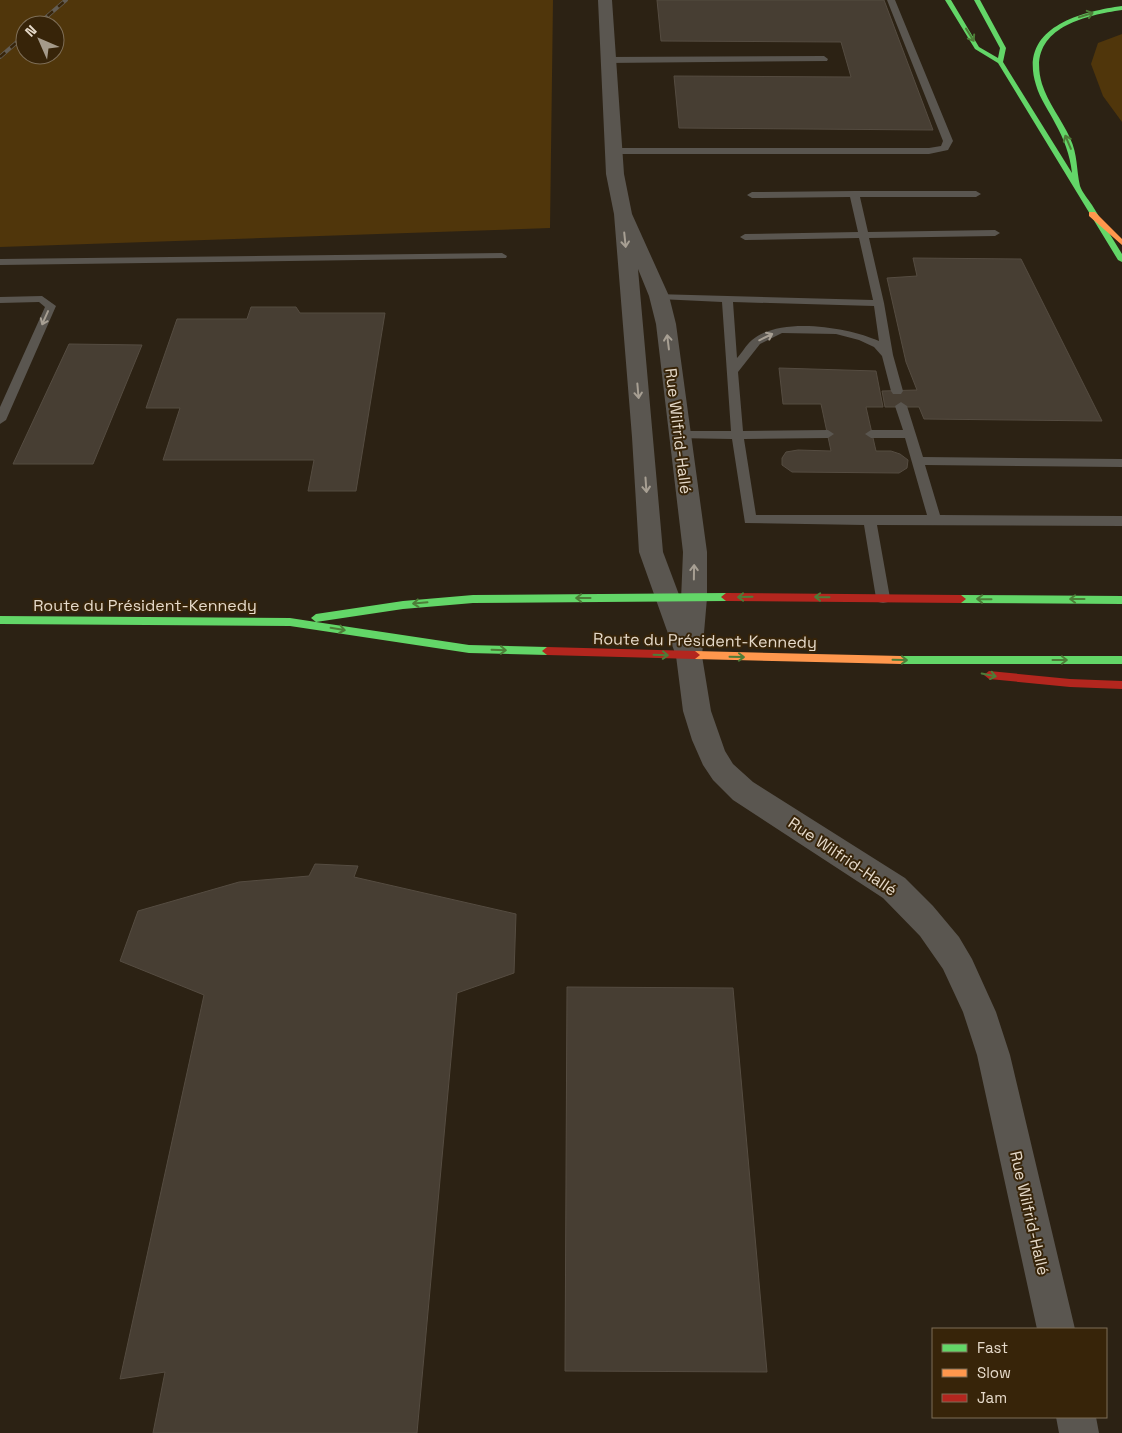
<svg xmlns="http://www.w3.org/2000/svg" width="1122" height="1433" font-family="'Space Grotesk',sans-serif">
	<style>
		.green { fill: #50360b; fill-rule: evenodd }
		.building { fill: #473e33; stroke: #554c41 }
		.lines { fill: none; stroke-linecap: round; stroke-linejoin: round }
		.lane { fill: #5a5650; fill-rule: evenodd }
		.street { fill: #5a5650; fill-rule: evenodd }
		.fast { fill: #63d668; fill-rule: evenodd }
		.slow { fill: #ff974d; fill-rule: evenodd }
		.jam { fill: #b3261e; fill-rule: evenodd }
		.rail-casing { stroke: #625c53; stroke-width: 4 }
		.rail { stroke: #372409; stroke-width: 2.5; stroke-dasharray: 7; stroke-linecap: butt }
		.oneway { stroke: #4d7d38 }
		.oneway2 { stroke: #a79f93 }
		.labels { text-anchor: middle; stroke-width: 4; stroke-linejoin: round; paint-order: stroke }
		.street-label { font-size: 16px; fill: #e6daca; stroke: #372409 }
	</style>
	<rect width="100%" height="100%" fill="#2c2214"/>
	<path class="green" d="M0 0H553L550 228 0 247ZM25 25H55V55H25Z
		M1122 34V122L1103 96 1091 64 1098 43Z"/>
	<path class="building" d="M657 0H884L933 130 679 128 674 76 851 77 841 42 661 41Z
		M913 258 1021 259 1102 421 924 419 919 407H885L882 391 917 390 906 362 887 278 917 276Z
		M251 307H296L300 313H385L356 491H308L314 460H163L180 408H146L177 319H247Z
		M69 344 142 345 93 464H13Z
		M779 368 876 371 883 407H866L876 451H891L900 454 908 460 907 468 899 473 792 472 782 465V458L786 452 798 450 831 451 821 404H783Z
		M315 864 358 866 354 877 516 914 514 973 457 993 417 1433H153L165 1372 120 1379 204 995 120 961 138 911 239 882 309 876Z
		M567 987 733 988 767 1372 565 1371Z"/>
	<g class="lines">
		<path class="lane" d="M887 0H895L953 141 948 150 929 154H613L608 151 613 148H929L941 146 943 141Z
			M824 56 828 59 827 61 607 63 603 60 607 57Z
			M854 191H976L981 194 976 197H860L868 232 995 230 1000 233 995 236 869 238 884 303 893 355 903 391 901 394H893L891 391 882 356 874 347 859 340 836 334 782 333 760 344 738 372 743 431 828 430 834 434 828 438 744 439 756 515H927L905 438H871L865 434 871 430H903L895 406 901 402 907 406 923 457 1122 459V467L925 465 940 515 1122 516V526L877 525 890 598 888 602 883 603 878 602 876 598 864 525 745 523 732 439 675 438 673 435 679 431H731L722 302 659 299 655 298 654 296 655 294 873 300 859 238 745 240 740 237 745 234 858 232 850 197 752 198 747 195 752 192ZM733 302 874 306 879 341C848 327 780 316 752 340 746 345 742 353 737 358Z
			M502 253 507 256 506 258 0 265V259Z
			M42 296 56 306 6 420 0 424V407L45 307 39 302 0 303V297Z"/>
		<path class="street" d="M598 0H612L624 174 632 214 669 296 676 324 707 552V598L702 656 711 711 725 751 733 764 753 782 905 878 933 906 959 937 972 959 996 1012 1010 1055 1075 1329H1037L977 1055 963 1012 943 969 920 936 883 898 733 800 713 780 703 765 692 740 683 711 676 656 639 552 632 437 614 214 606 174ZM638 269 649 296 656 324 683 552 681 600 663 552Z
			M1056 1417H1096L1099 1433H1059Z"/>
		<path class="fast" d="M945 0H951L979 47 998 58 1000 48 974 0H980L1006 48 1003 62 1072 173C1070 155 1064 139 1055 123 1049 111 1040 99 1036 85 1018 28 1079 12 1122 6V10C1080 16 1026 30 1042 84 1048 103 1062 120 1070 138 1078 155 1076 169 1080 186 1082 192 1088 199 1092 205 1102 221 1112 238 1122 254V262L1118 260 998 63 975 49Z
			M726 593 731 597 726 601 473 603 403 609 316 622 469 645 547 647 552 651 547 655 469 653 290 626 0 624V616L290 618 316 622 311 618 316 614 403 601 473 595Z
			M961 595 1122 596V604L961 603 956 599Z
			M901 656H1122V664H901L896 660Z"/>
		<path class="slow" d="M1089 212H1095L1122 239V245L1089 216Z
			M695 651 901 656 906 660 901 664 695 659 690 655Z"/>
		<path class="jam" d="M726 593 961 595 966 599 961 603 726 601 721 597Z
			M547 647 695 651 700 655 695 659 547 655 542 651Z
			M989 671 1070 679 1122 681V689L1070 687 989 679 984 675Z"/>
		<g class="rail-casing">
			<path id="rail" d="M37 25 66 0
				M0 57 25 35"/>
		</g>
		<use href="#rail" class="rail"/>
	</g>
	<defs><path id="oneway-shaft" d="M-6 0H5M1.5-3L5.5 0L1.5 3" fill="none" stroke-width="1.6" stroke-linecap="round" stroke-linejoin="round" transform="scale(1.25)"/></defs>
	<g class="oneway">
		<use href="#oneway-shaft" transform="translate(1086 15) rotate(-17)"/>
		<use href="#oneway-shaft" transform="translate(970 35) rotate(58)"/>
		<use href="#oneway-shaft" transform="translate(1068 142) rotate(-113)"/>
		<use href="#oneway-shaft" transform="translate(745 597) rotate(179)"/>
		<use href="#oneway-shaft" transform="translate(822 597) rotate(-179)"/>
		<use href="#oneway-shaft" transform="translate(583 598) rotate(180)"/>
		<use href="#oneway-shaft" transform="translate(984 599) rotate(-179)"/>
		<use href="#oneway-shaft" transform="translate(1077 599) rotate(-180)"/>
		<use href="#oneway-shaft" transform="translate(420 603) rotate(175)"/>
		<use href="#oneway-shaft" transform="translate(338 629) rotate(9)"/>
		<use href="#oneway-shaft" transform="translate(499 650) rotate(2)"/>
		<use href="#oneway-shaft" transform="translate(661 655) rotate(2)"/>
		<use href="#oneway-shaft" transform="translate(737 657) rotate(1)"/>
		<use href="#oneway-shaft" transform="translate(900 660) rotate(1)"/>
		<use href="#oneway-shaft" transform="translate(1060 660)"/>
		<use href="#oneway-shaft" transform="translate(989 675) rotate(12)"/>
	</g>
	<g class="oneway2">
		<use href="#oneway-shaft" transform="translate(625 240) rotate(84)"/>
		<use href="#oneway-shaft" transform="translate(45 318) rotate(114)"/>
		<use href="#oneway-shaft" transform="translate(766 337) rotate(-26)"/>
		<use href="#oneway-shaft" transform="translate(668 342) rotate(-97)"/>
		<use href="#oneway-shaft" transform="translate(638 391) rotate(85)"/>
		<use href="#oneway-shaft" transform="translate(646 485) rotate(86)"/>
		<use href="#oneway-shaft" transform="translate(694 572) rotate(-89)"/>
	</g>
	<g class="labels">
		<g class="street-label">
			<text transform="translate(679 431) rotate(83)" y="6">Rue Wilfrid-Hallé</text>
			<text x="145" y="611">Route du Président-Kennedy</text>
			<text transform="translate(705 640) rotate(1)" y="6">Route du Président-Kennedy</text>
			<text transform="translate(843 856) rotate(34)" y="6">Rue Wilfrid-Hallé</text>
			<text transform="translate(1030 1213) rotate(77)" y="6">Rue Wilfrid-Hallé</text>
		</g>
	</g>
	<rect x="932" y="1328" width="175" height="90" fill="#372409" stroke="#7d6d56"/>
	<rect x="942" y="1344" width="25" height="8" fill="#63d668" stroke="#7d6d56"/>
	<text x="977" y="1353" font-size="15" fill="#e6daca">Fast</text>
	<rect x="942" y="1369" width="25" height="8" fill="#ff974d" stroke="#7d6d56"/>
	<text x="977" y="1378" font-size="15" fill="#e6daca">Slow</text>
	<rect x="942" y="1394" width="25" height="8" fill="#b3261e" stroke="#7d6d56"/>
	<text x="977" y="1403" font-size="15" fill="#e6daca">Jam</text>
	<g transform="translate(40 40) rotate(315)"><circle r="24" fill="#372409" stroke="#7d6d56"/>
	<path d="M0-4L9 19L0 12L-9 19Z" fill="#a59a8a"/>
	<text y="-8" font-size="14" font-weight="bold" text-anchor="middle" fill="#e6daca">N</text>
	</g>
</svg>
